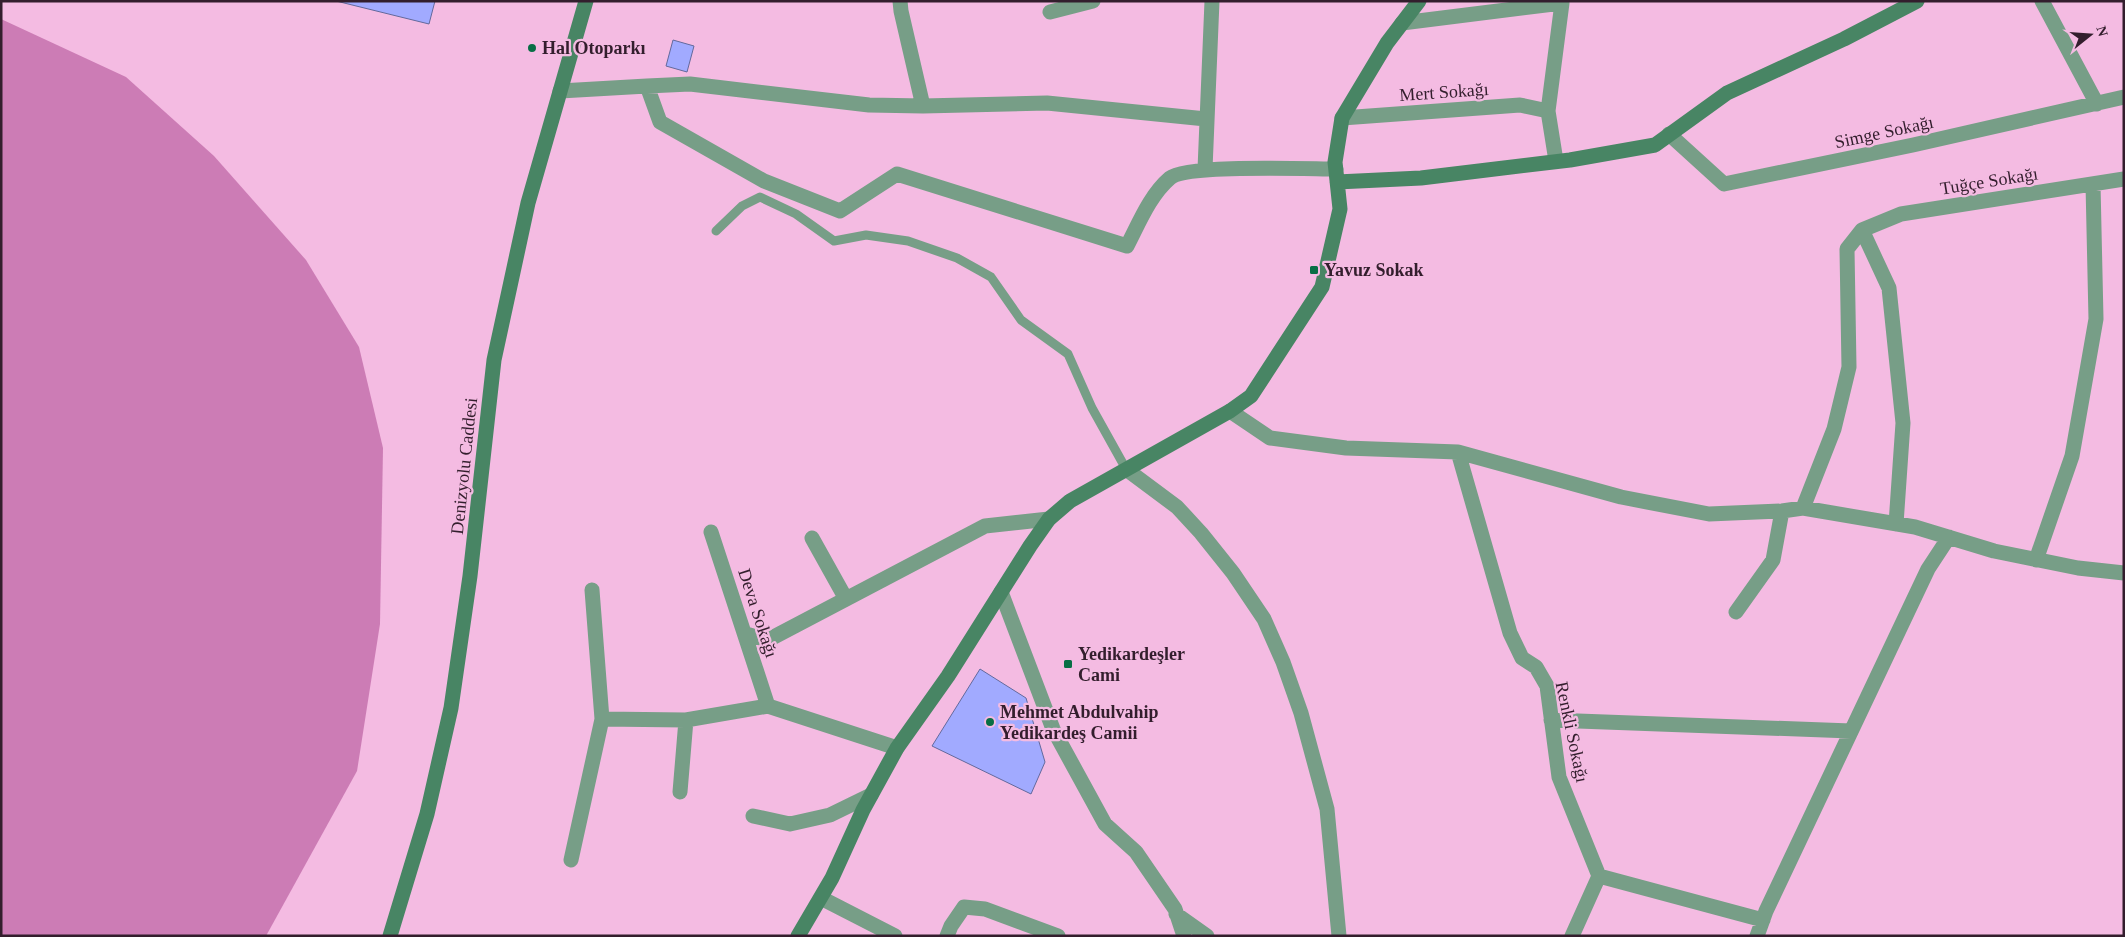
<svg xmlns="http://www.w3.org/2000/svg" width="2125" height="937" font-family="Georgia,serif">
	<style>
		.water { fill: #cc7cb5 }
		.building { fill: #a1aaff; stroke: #63699c }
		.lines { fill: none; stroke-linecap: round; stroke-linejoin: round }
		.lane { stroke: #779e87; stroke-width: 9 }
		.street { stroke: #779e87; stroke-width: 15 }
		.secondary { stroke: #488564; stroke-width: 15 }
		.poi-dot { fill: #086e45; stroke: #f4bbe2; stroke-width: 2 }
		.labels { text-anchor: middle; stroke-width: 4.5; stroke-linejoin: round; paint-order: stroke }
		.poi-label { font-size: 18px; font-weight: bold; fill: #331e2d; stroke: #f4bbe2; text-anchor: start }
		.street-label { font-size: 18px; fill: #331e2d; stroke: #f4bbe2 }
	</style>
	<rect width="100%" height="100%" fill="#f4bbe2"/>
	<path class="water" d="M1 19 126 77 214 156 306 260 359 347 383 448 380 624 357 771 266 936H1Z"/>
	<path class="building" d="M336 1H435L429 24Z
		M673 40 694 46 687 72 666 66Z
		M980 669 1026 698 1045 762 1031 794 932 746Z"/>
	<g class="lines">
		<path class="lane" d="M716 231 742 206 760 197 796 214 834 241 866 235 908 241 957 258 991 277 1021 320 1068 354 1092 408 1126 469"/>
		<path class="street" d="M900 1 901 11 923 106
			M2042 1 2097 104
			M1050 12 1093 1
			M1402 23 1562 3 1548 111 1556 161
			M560 91 647 86
			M1342 118 1520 105 1548 111
			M1206 119 1047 103 923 106 869 105 690 84 647 86 660 122 764 181 840 211 897 174 1127 246C1139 223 1150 195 1170 178 1186 164 1308 169 1336 169
			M1669 134 1724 184 1913 145 2124 97
			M1205 169 1212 1
			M1862 230 1889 288 1903 423 1896 524
			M1230 411 1270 438 1346 448 1458 452 1621 497 1709 514 1782 511 1803 508 1915 527 1994 551 2078 568 2124 573
			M1458 452 1510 633 1522 658 1536 667 1547 686 1559 777 1599 876 1572 936
			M1126 469 1177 507 1201 533 1233 573 1264 619 1283 662 1301 713 1327 809 1339 936
			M1803 508 1834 429 1849 367 1847 249 1862 230 1901 214 2124 179
			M711 532 768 706
			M812 538 846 599
			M2036 560 2072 456 2096 319 2093 184
			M1001 592 1053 729 1105 824 1136 852 1175 909 1184 936
			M1736 612 1773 560 1782 511
			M746 634 768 640 985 526 1049 519
			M602 719 686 720 768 706 897 748
			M1551 720 1851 731
			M680 792 686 720
			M753 816 790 824 830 815 871 795
			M571 860 602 719 592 590
			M1599 876 1763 920
			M821 898 895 936
			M1176 914 1207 936
			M947 936 951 926 964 907 985 909 1058 936
			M1757 936 1766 911 1928 569 1949 537"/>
		<path class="secondary" d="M1337 182 1421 178 1570 160 1655 145 1727 93 1844 39 1917 1
			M390 936 427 814 451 708 470 576 494 360 528 203 586 1
			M798 936 832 878 863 810 897 748 948 676 1030 546 1049 519 1070 501 1230 411 1251 396 1322 287 1340 209 1335 162 1342 118 1387 43 1419 1"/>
	</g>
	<g class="poi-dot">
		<circle cx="532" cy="48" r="5"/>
		<rect x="1309" y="265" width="10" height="10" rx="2.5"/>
		<rect x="1063" y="659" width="10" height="10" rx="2.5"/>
		<circle cx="990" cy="722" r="5"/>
	</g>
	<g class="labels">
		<g class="poi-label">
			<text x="542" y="54">Hal Otoparkı</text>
			<text x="1324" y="276">Yavuz Sokak</text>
			<text x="1078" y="660">Yedikardeşler<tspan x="1078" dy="21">Cami</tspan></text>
			<text x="1000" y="718">Mehmet Abdulvahip<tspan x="1000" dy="21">Yedikardeş Camii</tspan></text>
		</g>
		<g class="street-label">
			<text transform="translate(1444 92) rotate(-4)" y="6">Mert Sokağı</text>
			<text transform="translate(1884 132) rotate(-12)" y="6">Simge Sokağı</text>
			<text transform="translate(1989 181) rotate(-9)" y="6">Tuğçe Sokağı</text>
			<text transform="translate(464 466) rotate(-84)" y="6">Denizyolu Caddesi</text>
			<text transform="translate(758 613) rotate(72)" y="6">Deva Sokağı</text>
			<text transform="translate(1572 732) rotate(78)" y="6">Renkli Sokağı</text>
		</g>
	</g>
	<rect width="2125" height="937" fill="none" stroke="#331e2d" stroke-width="5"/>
	<g transform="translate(2090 35) rotate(73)" stroke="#f4bbe2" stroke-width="4" paint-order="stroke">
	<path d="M0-4L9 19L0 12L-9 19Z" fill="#331e2d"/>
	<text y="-8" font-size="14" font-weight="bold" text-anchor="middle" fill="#331e2d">N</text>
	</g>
</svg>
